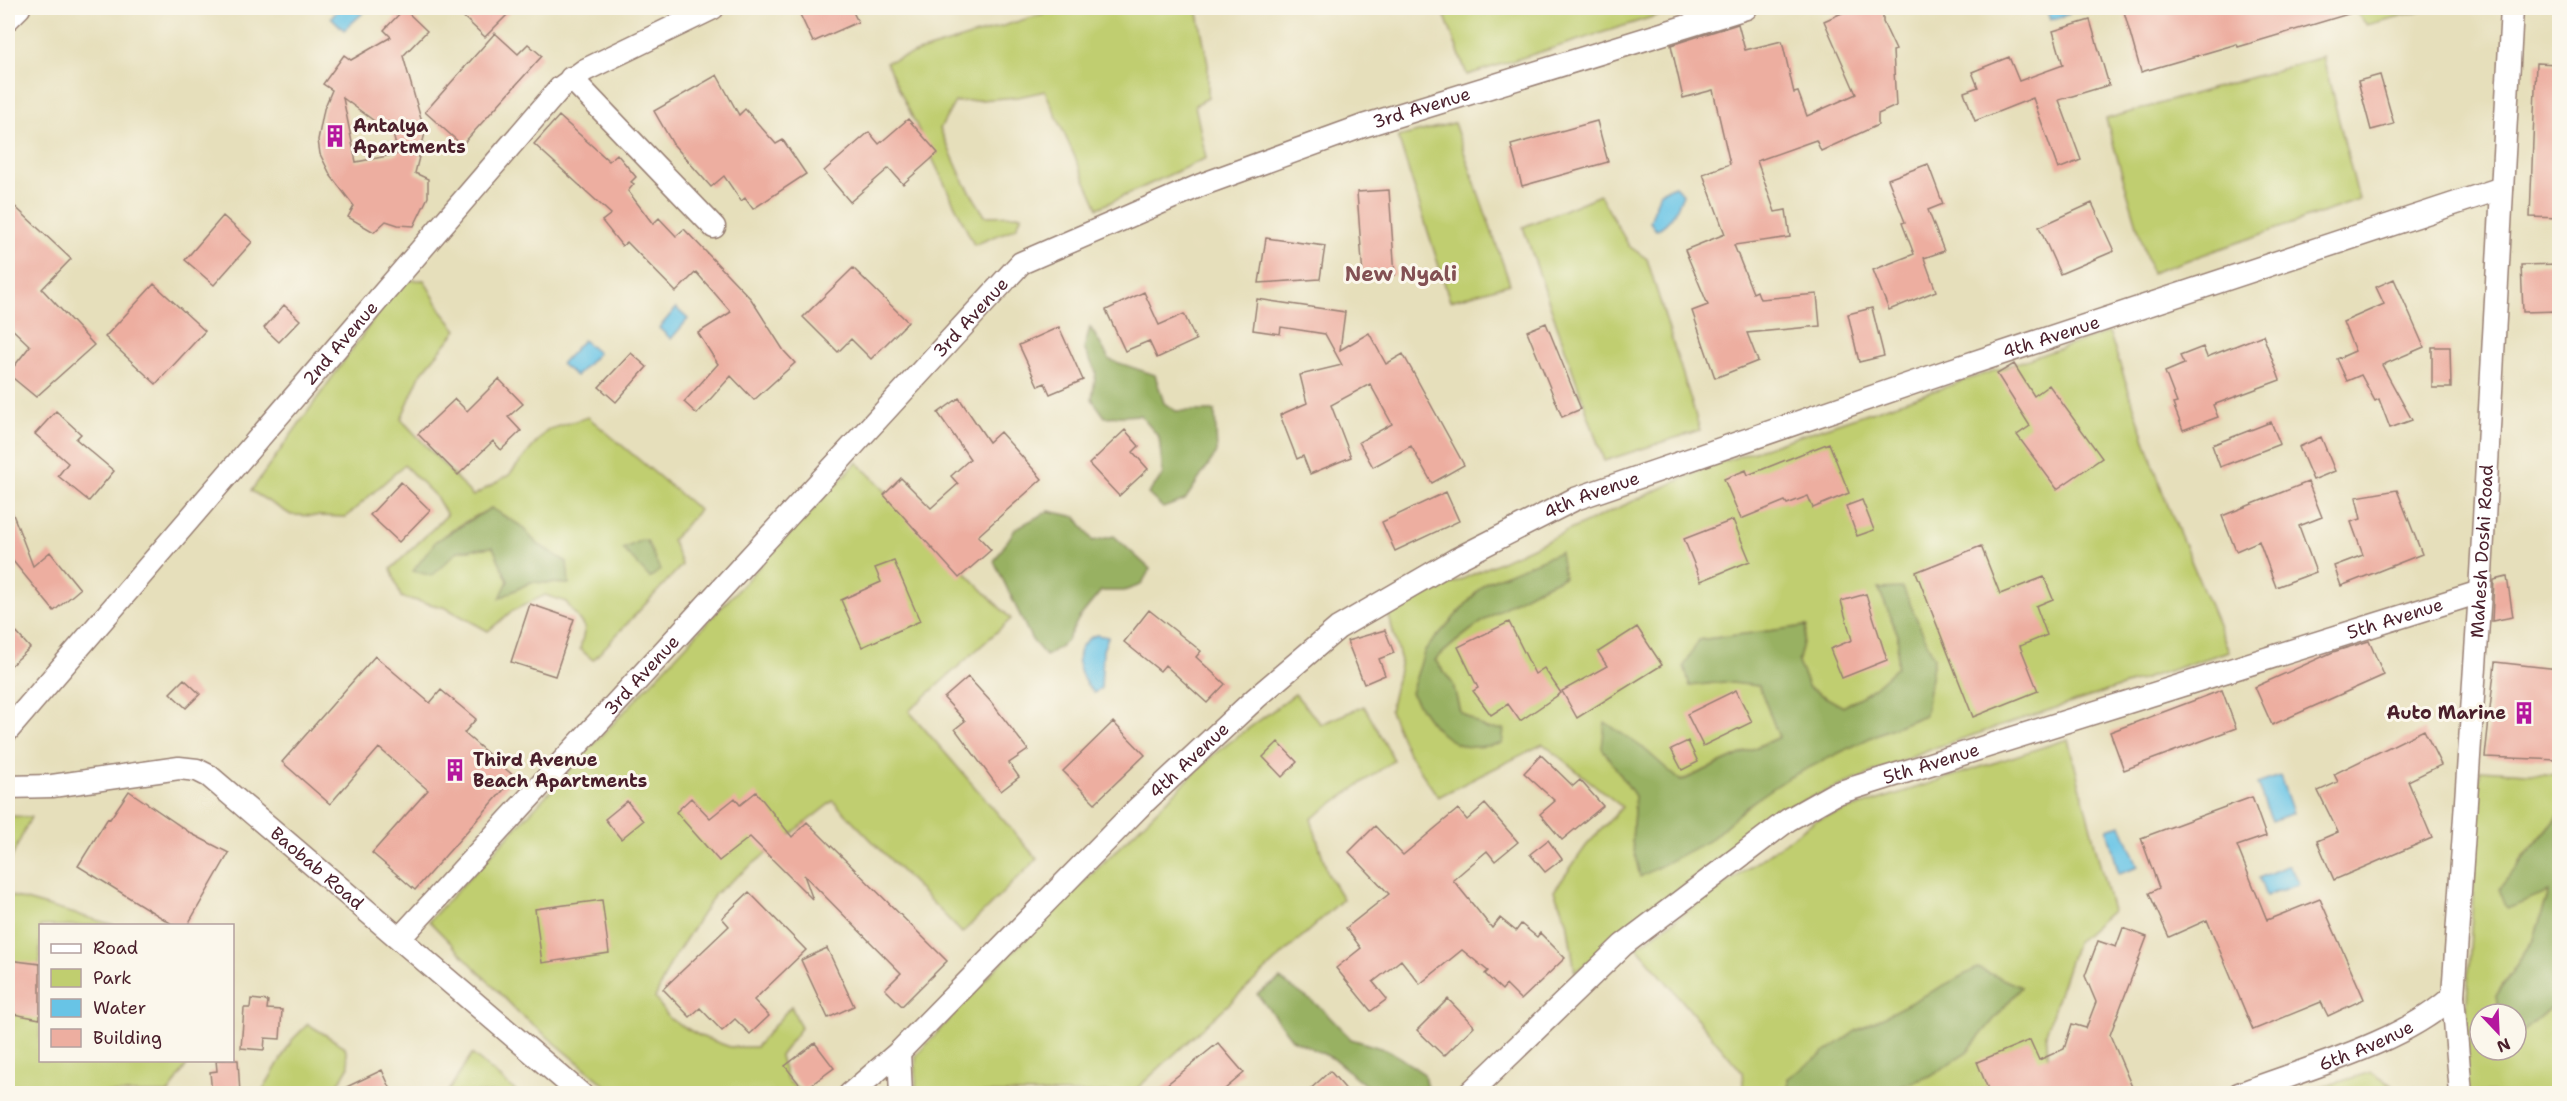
<svg xmlns="http://www.w3.org/2000/svg" width="2567" height="1101" font-family="'Shantell Sans',sans-serif">
	<style>
		.green { fill: #c0ce6f; stroke: #85764d; stroke-width: 1.5; fill-rule: evenodd }
		.forest { fill: #98b162; stroke: #716846; stroke-width: 1.5 }
		.water { fill: #68c4e6; stroke: #597288; stroke-width: 1.5 }
		.building { fill: #edaea0; fill-rule: evenodd }
		.lines { fill: none; stroke-linecap: round; stroke-linejoin: round }
		.street-casing { stroke: #987f73; stroke-width: 25 }
		.street { stroke: #fff; stroke-width: 22 }
		.labels { text-anchor: middle; stroke-width: 6; stroke-linejoin: round; paint-order: stroke }
		.street-label { font-size: 18px; fill: #4a1f2b; stroke: #fbf7ec }
		.poi-label { font-size: 18px; font-weight: bold; fill: #4a1f2b; stroke: #fbf7ec; text-anchor: start }
		.quarter-label { font-size: 21px; font-weight: bold; fill: #835154; stroke: #fbf7ec }
	</style>
	<rect width="100%" height="100%" fill="#fbf7ec"/>
	<filter id="ink" filterUnits="userSpaceOnUse"><feTurbulence type="fractalNoise" baseFrequency=".0167" numOctaves="2"/><feDisplacementMap in="SourceGraphic" scale="12" xChannelSelector="R" yChannelSelector="G"/><feConvolveMatrix kernelMatrix="1 2 1 2 8 2 1 2 1" color-interpolation-filters="sRGB"/></filter>
	<filter id="wash" filterUnits="userSpaceOnUse"><feTurbulence type="fractalNoise" baseFrequency=".008" numOctaves="4" result="noise"/><feDisplacementMap in="SourceGraphic" scale="24" xChannelSelector="R" yChannelSelector="G"/><feGaussianBlur stdDeviation="1.35" result="paint"/><feColorMatrix in="noise" values="0 0 0 0 0 0 0 0 0 0 0 0 0 0 0 0 0 1.4 0 .05"/><feComposite in="paint" operator="in"/></filter>
	<g filter="url(#wash)">
		<rect width="100%" height="100%" fill="#e6dfbb"/>
		<path class="green" d="M1062 8H1197L1208 64V98L1195 105 1206 158 1098 208 1045 91 1018 97 955 102 940 129 963 180 985 216 1022 215 1016 228 974 245 886 62Z
			M1442 8H1681L1467 75Z
			M2352 8H2430L2367 25Z
			M2323 57 2359 200 2151 273 2106 119Z
			M1454 123 1510 284 1450 301 1398 137Z
			M1600 195 1629 246 1647 259 1700 430 1604 461 1523 227Z
			M424 280 443 313 457 330 420 375 401 419 473 496 509 475 547 430 588 417 699 510 672 540 682 565 593 660 580 649 585 628 566 602 545 595 512 611 488 631 446 608 401 597 391 569 447 515 437 498 404 465 346 517 291 515 251 491 401 281ZM491 508 521 526 537 544 567 562 568 584 531 582 501 597 508 581 493 547 458 551 436 541 465 522Z
			M2109 332 2164 496 2229 651 1937 747 1778 811 1575 972 1567 921 1554 891 1586 846 1622 807 1543 744 1438 797 1407 751 1390 711 1401 661 1388 613 1710 466ZM1564 577C1513 599 1476 622 1435 660L1453 684 1460 712 1486 729 1465 746 1434 727 1425 650 1485 583ZM1879 589H1903L1934 658 1925 715C1865 739 1798 765 1748 806 1735 816 1723 829 1710 840L1632 842 1635 796 1643 748 1680 781 1779 737 1759 686 1723 682 1690 686 1699 640 1807 626 1798 663 1809 688 1843 707 1869 692 1897 667 1898 635Z
			M857 462 1011 619 909 711 1037 859 962 933 833 801 715 894 671 962 655 998 670 1019 700 1036 730 1047H756L791 1006 801 1028 780 1056 787 1080 803 1093H615L519 1013 429 921Z
			M1295 694 1321 724 1364 706 1394 760 1311 819 1328 874 1343 899 1132 1093H916V1056L992 972 1214 754Z
			M2068 739 2112 911 2076 943 2046 1033 2050 1073 2056 1093H1882L1965 1054 2021 987 1977 968 1788 1078 1789 1093H1744L1742 1072 1637 947 1816 820Z
			M2480 770 2559 775V815L2519 863 2549 891 2534 939 2496 995 2499 1014H2480V1050H2516V1030L2523 1032 2554 1005 2559 980V1093H2466L2464 1058Z
			M8 816 31 817 8 865Z
			M8 895 114 925 40 926V1060L189 1061 169 1093H8Z
			M308 1024 345 1047 349 1066 333 1093H261L292 1040Z
			M472 1054 518 1093H447Z
			M2371 1072 2404 1093H2303Z"/>
		<path class="forest" d="M1090 327 1110 360 1155 375 1164 403 1176 411H1215L1217 452 1185 500 1163 508 1148 494 1163 475 1159 437 1140 415 1105 417 1092 399 1096 372 1084 349Z
			M491 508 521 526 537 544 567 562 569 584 531 582 500 598 508 581 493 547 458 551 432 576 413 571 436 541Z
			M1049 511 1076 517 1093 541 1114 536 1150 569 1141 585 1124 591H1101L1079 618 1066 642 1046 656 1032 640 994 561 1016 528Z
			M641 540 647 541 660 570 650 578 623 549Z
			M1560 552 1564 577C1515 598 1474 623 1435 660L1453 684 1460 712 1486 729H1504L1502 744C1491 745 1475 749 1464 746 1438 738 1425 715 1411 693L1425 650 1485 583Z
			M1903 588 1934 658 1925 715 1880 733 1790 777 1748 805 1710 840 1640 877 1632 842 1635 796 1602 748 1605 722 1643 748 1681 781 1779 737 1759 686 1723 682 1690 686 1684 666 1699 640 1807 626 1798 663 1809 688 1843 707 1869 692 1897 667 1898 635 1879 589Z
			M2559 815V980L2554 1005 2523 1032 2516 1030V1014H2499L2496 996 2534 939 2549 892 2507 909 2499 889Z
			M1977 968 2021 987 1965 1054 1930 1076 1882 1093H1789L1788 1078 1856 1031Z
			M1280 979 1320 1007 1351 1039 1390 1051 1424 1074 1428 1093H1375L1334 1059 1292 1039 1257 994Z"/>
		<path class="water" d="M341 8H363L366 10 344 30 331 17Z
			M2046 8H2067L2069 14 2050 20Z
			M1675 186 1683 194C1676 210 1672 222 1656 230L1650 222 1660 192Z
			M676 308 688 319 671 339 659 328Z
			M583 340 598 353 576 376 561 364Z
			M1096 635 1108 637 1103 650 1101 688 1094 693C1077 676 1069 646 1096 635Z
			M2280 776 2293 813 2272 821 2257 784Z
			M2121 825 2138 867 2119 874 2107 829Z
			M2289 865 2299 884 2266 896 2259 878Z"/>
		<g id="blocks">
			<path class="building" d="M454 8H514L485 37Z
				M797 8H851L858 22 813 42Z
				M1853 8H1883V22L1896 50 1893 51 1896 106 1878 114V125L1821 151 1816 140 1757 161 1775 212 1786 210 1790 237 1734 245 1753 293 1757 291 1760 299 1817 294 1820 326 1747 333 1758 361 1715 378 1692 311 1708 305 1685 250 1725 234 1703 174 1730 164 1713 90 1683 98 1671 45 1738 24 1745 50 1782 41 1794 93 1798 92 1807 116 1856 94 1824 21Z
				M2123 8H2355V12L2238 47 2237 44 2141 72Z
				M404 9 427 31 403 56 425 133 415 173 428 179V197L414 226 398 225 386 221 374 232 348 217 354 206 331 176 320 154 318 140 324 109 332 90 323 84 344 55 351 60 391 37 384 30ZM343 98 377 123 390 122 398 154 356 162Z
				M2090 20 2109 85 2059 100 2081 160 2058 169 2033 98 1975 121 1964 92 1978 87 1972 72 2009 57 2019 81 2063 65 2053 31Z
				M495 33 518 54 528 44 542 56 462 145 425 112Z
				M2536 63 2559 64V218L2530 217Z
				M717 75 739 115 745 109 776 144 783 140 806 174 753 209 745 198 741 201 724 176 711 187 673 144 654 111Z
				M2380 75 2394 124 2371 130 2358 81Z
				M559 116 609 161 617 154 636 177 631 182 634 184 628 191 653 224 659 218 676 236 684 229 751 299 784 351 795 363 754 400 731 376 697 414 684 402 718 364 698 333 731 312 696 272 676 292 627 242 622 246 602 221 611 214 534 144Z
				M908 119 938 153 903 184 889 168 850 202 824 171 869 132 879 144Z
				M1597 121 1608 162 1522 186 1511 145Z
				M1928 164 1943 204 1928 210 1944 251 1924 258 1936 291 1889 310 1873 270 1914 254 1902 223 1905 222 1888 179Z
				M1389 190 1395 275 1363 277 1357 192Z
				M8 200 71 259 42 289 94 345 36 397 8 374 30 346 8 325Z
				M2092 203 2114 251 2060 274 2039 227Z
				M223 216 252 242 214 285 185 260Z
				M1266 238 1325 246 1320 279 1259 283Z
				M2559 264V311L2523 312 2521 265Z
				M853 268 908 322 871 359 851 339 838 352 803 317Z
				M2394 279 2424 347 2382 365 2412 420 2390 428 2379 399 2375 401 2361 375 2347 381 2337 359 2355 351 2343 322 2384 304 2376 287Z
				M154 284 205 331 156 384 105 337Z
				M1144 292 1159 325 1184 314 1196 340 1157 358 1149 341 1125 351 1106 310Z
				M1257 299 1345 312 1340 350 1369 333 1386 364 1403 354 1464 465 1432 483 1411 446 1373 467 1359 442 1392 424 1370 384 1331 405 1351 457 1310 474 1303 456 1297 459 1280 415 1307 403 1300 375 1342 365 1325 334 1281 327 1280 334 1253 330Z
				M284 305 300 320 279 342 264 328Z
				M1872 308 1884 356 1859 362 1848 314Z
				M1546 323 1581 409 1562 417 1527 331Z
				M1059 327 1083 380 1050 394 1045 383 1038 386 1019 345Z
				M2263 335 2280 380 2213 405 2218 417 2183 430 2173 404 2177 403 2165 372 2184 364 2180 356 2203 347 2207 357Z
				M2432 347H2450L2451 388H2432Z
				M631 353 647 367 616 402 599 387Z
				M2014 364 2034 396 2049 385 2102 458 2057 489 2017 435 2030 426 1997 374Z
				M499 379 523 404 508 417 521 431 501 450 493 441 458 475 418 434 455 399 467 411Z
				M959 398 989 442 1000 432 1042 479 978 536 991 550 959 578 884 495 901 478 931 508 958 484 951 476 970 459 938 413Z
				M56 411 81 434 76 439 114 471 89 501 58 476 68 463 35 434Z
				M2271 422 2280 444 2220 467 2212 445Z
				M1125 430 1139 446 1133 452 1148 469 1119 496 1089 464Z
				M2321 437 2335 471 2313 480 2299 447Z
				M1829 443 1849 493 1813 508 1808 496 1787 504 1785 501 1741 519 1724 479 1746 470 1748 475Z
				M401 482 430 510 399 542 370 515Z
				M2308 482 2322 517 2299 526 2316 572 2276 587 2259 541 2236 551 2222 516Z
				M2397 490 2422 554 2341 586 2334 566 2363 555 2351 522 2361 519 2356 497Z
				M1446 492 1459 521 1395 551 1382 522Z
				M1862 500 1874 530 1857 536 1846 506Z
				M9 504 33 566 50 552 80 589 54 611 8 555Z
				M1733 520 1750 561 1701 581 1684 539Z
				M1981 546 2000 594 2044 577 2053 599 2036 606 2047 635 2020 646 2038 691 1973 717 1916 572Z
				M894 561 920 621 862 647 841 600 881 582 875 568Z
				M2507 577 2513 617 2492 621 2494 580Z
				M1866 594 1887 660 1842 678 1830 649 1852 640 1841 601Z
				M530 604 574 619 555 676 511 662Z
				M1149 610 1201 651 1196 657 1225 684 1207 703 1165 665 1160 671 1124 642Z
				M1509 622 1535 674 1544 668 1561 693 1520 721 1508 704 1491 715 1473 691 1478 688 1458 647Z
				M8 623 30 648 8 668Z
				M1637 627 1662 665 1577 718 1562 691 1607 666 1598 652Z
				M1385 630 1394 653 1379 659 1385 675 1364 684 1347 641Z
				M2369 641 2384 675 2272 725 2255 687 2333 652Z
				M375 656 430 703 441 690 476 719 464 733 515 777 415 890 372 853 428 790 379 748 330 804 282 762Z
				M2495 662 2559 669V760L2485 757Z
				M968 677 991 702 1028 750 1009 763 1019 777 1001 791 955 729 965 721 944 698Z
				M184 679 200 694 186 708 170 693Z
				M1736 690 1752 722 1703 746 1687 714Z
				M2222 690 2236 728 2124 770 2110 732Z
				M1113 722 1145 755 1095 803 1063 771Z
				M2424 730 2441 765 2408 781 2432 838 2334 880 2317 841 2338 832 2318 791 2338 782 2334 774Z
				M1688 741 1698 762 1682 770 1671 749Z
				M1278 742 1297 762 1282 777 1263 757Z
				M1541 755 1573 786 1580 780 1603 806 1562 840 1540 814 1555 801 1524 773Z
				M129 791 192 834 229 853 187 926H175L78 866 108 818 110 819Z
				M756 792 792 837 807 822 947 961 902 1006 885 989 901 973 804 875 813 900 750 837 719 861 676 812 691 798 710 818 735 798 740 805Z
				M2252 797 2266 836 2237 846 2267 920 2320 899 2364 999 2328 1016 2321 1002 2253 1030 2207 920 2169 937 2149 893 2159 888 2141 838Z
				M627 801 643 821 621 839 605 819Z
				M1485 804 1518 842 1495 861 1487 851 1453 880 1492 928 1500 918 1516 931 1521 924 1537 937 1540 933 1565 958 1521 1000 1506 985 1502 990 1485 974 1488 971 1462 950 1420 984 1401 960 1373 982 1387 999 1371 1011 1336 968 1361 948 1346 928 1389 894 1349 852 1375 826 1403 855 1458 809 1467 820Z
				M1548 840 1562 859 1545 872 1530 854Z
				M749 892 806 950 754 1000 769 1016 750 1034 735 1019 722 1031 700 1008 690 1017 663 989 729 926 722 918Z
				M602 900 609 953 542 963 535 909Z
				M2123 928 2147 937 2110 1035 2132 1087 2117 1094H2071L2068 1087 2052 1094H1990L1977 1062 2030 1040 2039 1060 2064 1049 2072 1024 2086 1028 2096 1002 2085 976 2098 941 2116 947Z
				M827 948 854 1006 828 1018 801 960Z
				M8 960 40 964V1019L8 1013Z
				M251 999 268 1001 267 1009 282 1010 280 1039 265 1038 264 1050 241 1048 244 1008H250Z
				M1448 999 1474 1026 1444 1056 1417 1030Z
				M815 1043 834 1068 804 1090 785 1066Z
				M1218 1043 1244 1073 1219 1094H1155Z
				M216 1060H238L240 1094H212L210 1072 217 1071Z
				M382 1070 393 1094H332Z
				M1330 1071 1350 1094H1305Z"/>
		</g>
	</g>
	<g filter="url(#ink)">
		<use href="#blocks" fill-opacity="0" stroke="#987f73" stroke-width="1.5"/>
		<g class="lines">
			<g class="street-casing">
				<g id="street">
					<path d="M8 19 19 8"/>
					<path d="M571 78 714 227"/>
					<path id="s1" d="M8 730 560 88 585 70 713 8"/>
					<path id="s2" d="M8 787 52 786 179 768 197 770 209 776 581 1094"/>
					<path id="s3" d="M400 938 1021 263 1201 185 1363 126 1746 8"/>
					<path d="M899 1052 901 1094"/>
					<path id="s4" d="M850 1094 899 1052 1138 808 1256 698 1338 628 1455 560 1575 499 1945 372 2502 188"/>
					<path id="s5" d="M1469 1094 1623 945 1788 820 1834 794 2480 592"/>
					<path id="s6" d="M2239 1094C2304 1069 2403 1043 2453 996"/>
					<path id="s7" d="M2461 1094 2453 996 2480 592 2512 8"/>
				</g>
			</g>
			<use href="#street" class="street"/>
		</g>
	</g>
	<defs>
		<g id="building-bare" transform="scale(1.8)"><path d="M-4-6H4V6H1V3H-1V6H-4ZM-2.5-4.3h1.7v1.8h-1.7ZM.8-4.3h1.7v1.8H.8ZM-2.5-1h1.7V.8h-1.7ZM.8-1h1.7V.8H.8Z" fill="#b5179e" stroke="#fbf7ec" stroke-width="2.5" paint-order="stroke"/></g>
	</defs>
	<g fill-rule="evenodd">
		<use href="#building-bare" x="335" y="136"/>
		<use href="#building-bare" x="2524" y="713"/>
		<use href="#building-bare" x="455" y="770"/>
	</g>
	<g class="labels">
		<g class="street-label">
			<text dy="6" stroke="none"><textPath href="#s3" startOffset="1347">3rd Avenue</textPath></text>
			<text dy="6" stroke="none"><textPath href="#s3" startOffset="843">3rd Avenue</textPath></text>
			<text dy="6" stroke="none"><textPath href="#s4" startOffset="1448">4th Avenue</textPath></text>
			<text dy="6" stroke="none"><textPath href="#s1" startOffset="510">2nd Avenue</textPath></text>
			<text dy="6" stroke="none"><textPath href="#s4" startOffset="962">4th Avenue</textPath></text>
			<text dy="6" stroke="none"><textPath href="#s7" startOffset="544">Mahesh Doshi Road</textPath></text>
			<text dy="6" stroke="none"><textPath href="#s5" startOffset="1062">5th Avenue</textPath></text>
			<text dy="6" stroke="none"><textPath href="#s3" startOffset="357">3rd Avenue</textPath></text>
			<text dy="6" stroke="none"><textPath href="#s4" startOffset="476">4th Avenue</textPath></text>
			<text dy="6" stroke="none"><textPath href="#s5" startOffset="576">5th Avenue</textPath></text>
			<text dy="6" stroke="none"><textPath href="#s2" startOffset="346">Baobab Road</textPath></text>
			<text dy="6" stroke="none"><textPath href="#s6" startOffset="136">6th Avenue</textPath></text>
		</g>
		<g class="poi-label">
			<text x="353" y="132">Antalya<tspan x="353" dy="21">Apartments</tspan></text>
			<text x="2506" y="719" text-anchor="end">Auto Marine</text>
			<text x="473" y="766">Third Avenue<tspan x="473" dy="21">Beach Apartments</tspan></text>
		</g>
		<g class="quarter-label">
			<text x="1401" y="281">New Nyali</text>
		</g>
	</g>
	<rect width="2567" height="1101" fill="none" stroke="#fbf7ec" stroke-width="30"/>
	<rect x="39" y="924" width="195" height="138" fill="#fbf7ec" stroke="#b4a19f" stroke-width="1.5"/>
	<rect x="51" y="944" width="30" height="9" fill="#ffffff" stroke="#b4a19f" stroke-width="1.5"/>
	<text x="93" y="954" font-size="18" fill="#4a1f2b">Road</text>
	<rect x="51" y="969" width="30" height="18" fill="#c0ce6f" stroke="#b4a19f" stroke-width="1.5"/>
	<text x="93" y="984" font-size="18" fill="#4a1f2b">Park</text>
	<rect x="51" y="999" width="30" height="18" fill="#68c4e6" stroke="#b4a19f" stroke-width="1.5"/>
	<text x="93" y="1014" font-size="18" fill="#4a1f2b">Water</text>
	<rect x="51" y="1029" width="30" height="18" fill="#edaea0" stroke="#b4a19f" stroke-width="1.5"/>
	<text x="93" y="1044" font-size="18" fill="#4a1f2b">Building</text>
	<g transform="translate(2498 1032) rotate(157)"><circle r="28" fill="#fbf7ec" stroke="#b4a19f" stroke-width="1.5"/>
	<path d="M0-4.5L10 22L0 15L-10 22Z" fill="#b5179e"/>
	<text y="-9" font-size="16" font-weight="bold" text-anchor="middle" fill="#4a1f2b">N</text>
	</g>
</svg>
